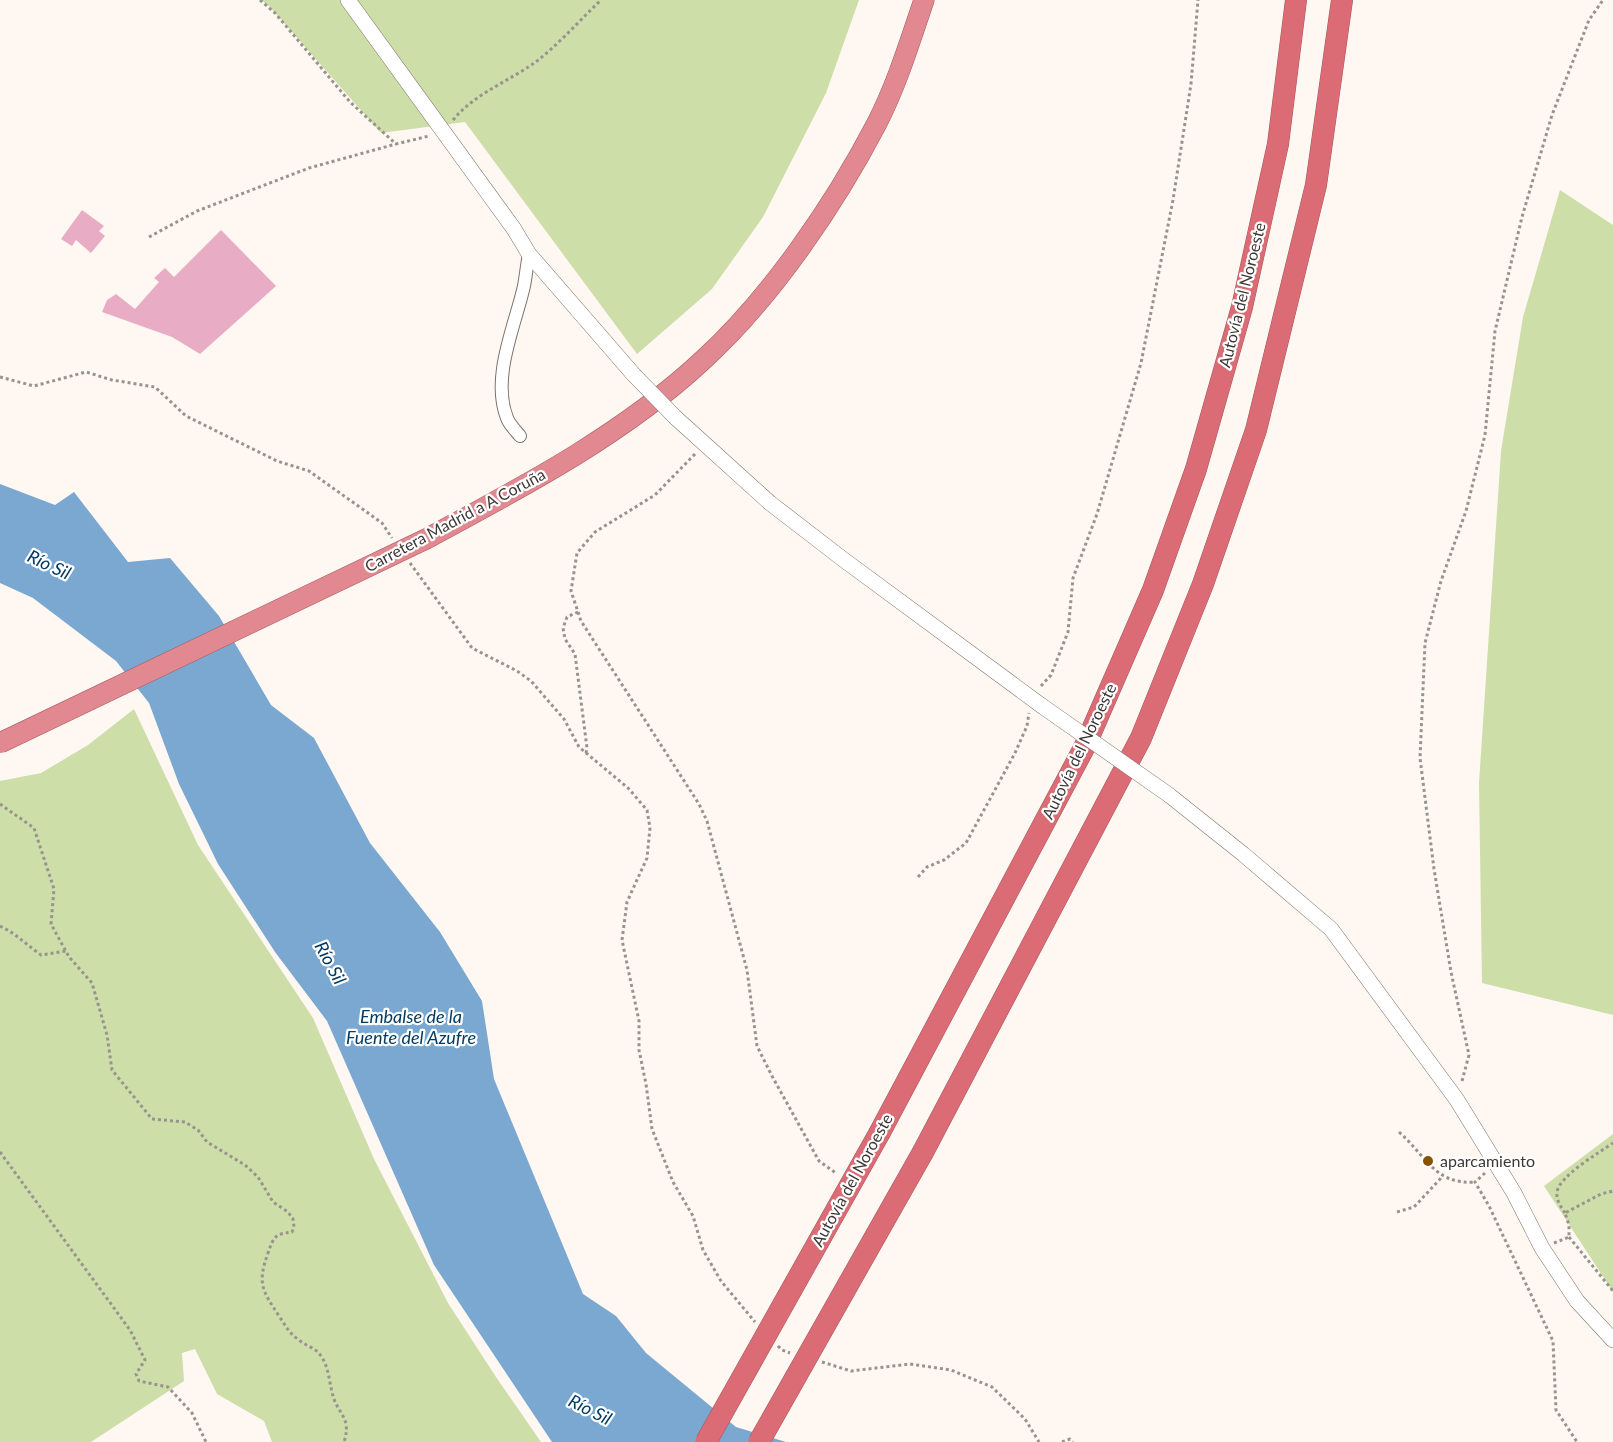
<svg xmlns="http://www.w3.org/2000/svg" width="1613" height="1442" font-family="Lato,sans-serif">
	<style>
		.green { fill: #cedea9 }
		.water { fill: #7ba8d0 }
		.building { fill: #e8adc5 }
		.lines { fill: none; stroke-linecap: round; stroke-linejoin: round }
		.minor-casing { stroke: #7d726b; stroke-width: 14 }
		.tertiary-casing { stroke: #7d726b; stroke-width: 16 }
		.trunk-casing { stroke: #a4595e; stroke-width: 21 }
		.motorway-casing { stroke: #a4595e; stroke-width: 22 }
		.path { stroke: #99938e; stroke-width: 3; stroke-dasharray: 3 3; stroke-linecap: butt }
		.minor { stroke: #fff; stroke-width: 12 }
		.tertiary { stroke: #fff; stroke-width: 15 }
		.trunk { stroke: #e28890; stroke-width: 20 }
		.motorway { stroke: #db6b74; stroke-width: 21 }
		.tertiary-bridge-casing { stroke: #7d726b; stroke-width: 16; stroke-linecap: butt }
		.trunk-bridge-casing { stroke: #a4595e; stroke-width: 21; stroke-linecap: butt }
		.motorway-bridge-casing { stroke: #a4595e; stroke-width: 22; stroke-linecap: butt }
		.tertiary-bridge { stroke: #fff; stroke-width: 15 }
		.trunk-bridge { stroke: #e28890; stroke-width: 20 }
		.motorway-bridge { stroke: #db6b74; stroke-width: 21 }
		.poi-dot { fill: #885300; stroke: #fff; stroke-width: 2 }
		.labels { text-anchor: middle; stroke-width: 4.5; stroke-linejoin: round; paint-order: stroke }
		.street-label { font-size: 16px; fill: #3d3834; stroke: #fff }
		.poi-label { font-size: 16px; fill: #3d3834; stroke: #fff; text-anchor: start }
		.water-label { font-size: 18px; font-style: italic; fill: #033b61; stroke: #fff }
	</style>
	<rect width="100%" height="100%" fill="#fff7f2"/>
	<path class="green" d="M261 0H859L826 93 763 217 712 289 637 354 465 122 381 133 270 7Z
		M1560 190 1613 225V1015L1482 983 1479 783 1501 451 1523 317Z
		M134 709 198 845 313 1018 374 1159 448 1303 496 1377 541 1442H272L264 1421 217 1394 195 1349 182 1353 184 1381 91 1442H0V781L41 773 88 745Z
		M1613 1134V1292L1544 1186Z"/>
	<path class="water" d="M0 484 55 505 74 492 128 562 170 558 219 616 271 705 314 738 370 843 440 932 482 1001 494 1079 583 1294 616 1316 646 1353 736 1427 786 1442H552L434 1265 327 1021 275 952 218 864 179 784 149 703 116 661 33 598 0 583Z"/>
	<path class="building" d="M82 210 104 226 99 231 105 236 91 253 76 240 72 246 61 239Z
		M221 230 276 286 200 354 172 337 102 312 107 300 116 294 135 309 159 282 154 278 165 268 174 277Z"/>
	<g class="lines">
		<g class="minor-casing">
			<path id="minor" d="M520 436C516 431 509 424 507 418 491 377 515 326 524 286 526 275 527 264 529 254"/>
		</g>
		<g class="tertiary-casing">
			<path id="tertiary" d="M348 0 514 229 529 254 634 375
				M676 418 770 503 844 560 1042 706
				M1169 795 1243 854 1331 929 1457 1100 1514 1193 1542 1248 1577 1301 1613 1340"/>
		</g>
		<g class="trunk-casing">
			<path id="trunk" d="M426 539C521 488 624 434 703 360 771 298 835 204 877 123 897 84 910 41 924 0"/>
		</g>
		<g class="motorway-casing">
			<path id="motorway" d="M880 1132 1085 746 1153 590 1196 469 1242 307 1278 144 1296 0
				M923 1152 1141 738 1203 584 1256 430 1316 185 1342 0"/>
		</g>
		<path class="path" d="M260 0 275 13 350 102 396 144 429 136
			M453 120C475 93 510 81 537 61 560 43 580 20 601 0
			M149 237 197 211 309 168 396 144
			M0 377 34 386 86 372 112 380 155 387 186 416 277 461 309 471 382 523 392 538
			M695 454 655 495 595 532 577 553 571 591 581 621 699 804 707 821 747 970 757 1046 772 1076 819 1161 837 1174
			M410 563 472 648 517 671 531 681 564 719 579 747 628 788 647 810 650 828 647 858 627 902 622 940 639 1021V1050L646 1084 652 1129 673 1182 693 1216 703 1250 721 1281 755 1322
			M578 612 567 617 563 628 565 639 575 654 587 748 586 753
			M1041 686 1051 675 1068 632 1073 578 1097 514 1141 363 1173 200 1191 84 1198 0
			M0 804 34 828 54 889 51 924 69 957 92 983 107 1035 112 1070 152 1119 185 1122 198 1130 207 1142 245 1165 258 1177 273 1202 288 1212 293 1219 294 1227 292 1232C275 1234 274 1236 268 1253 257 1284 262 1290 279 1316 285 1325 289 1333 299 1340 306 1346 316 1348 321 1356 330 1369 329 1385 334 1399 337 1408 344 1415 346 1424 347 1431 346 1435 344 1442
			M918 877 927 867 944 860 966 843 1015 753 1027 726 1029 713
			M0 926C15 933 27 945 41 955L66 951
			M1462 1081 1469 1055 1451 972 1434 869 1420 758 1425 643 1441 581 1466 511 1485 435 1495 331 1522 217 1552 115 1589 20 1603 0
			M1399 1132C1426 1156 1435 1185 1475 1182
			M0 1152 130 1330 145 1360 136 1374 139 1381 168 1387 192 1413 206 1442
			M1485 1173 1475 1182 1489 1206 1553 1341 1556 1410 1577 1442
			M1397 1212 1414 1207 1442 1177
			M1565 1213C1561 1207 1556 1200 1557 1192 1560 1175 1599 1153 1613 1143
			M1569 1237 1613 1291
			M1554 1243 1569 1237V1225L1565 1213 1601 1194 1613 1191
			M778 1346 782 1350 790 1353
			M822 1362 851 1371 910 1364 951 1370 992 1387 1025 1419 1039 1442
			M1062 1442 1070 1439 1073 1442"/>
		<use href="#minor" class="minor"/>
		<use href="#tertiary" class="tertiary"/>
		<use href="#trunk" class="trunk"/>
		<use href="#motorway" class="motorway"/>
		<g class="tertiary-bridge-casing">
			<path id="tertiary-bridge" d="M634 375 676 418
				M1042 706 1169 795"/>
		</g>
		<g class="trunk-bridge-casing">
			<path id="trunk-bridge" d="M0 743 426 539"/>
		</g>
		<g class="motorway-bridge-casing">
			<path id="motorway-bridge" d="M706 1442 880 1132
				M759 1442 923 1152"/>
		</g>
		<use href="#tertiary-bridge" class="tertiary-bridge"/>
		<use href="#trunk-bridge" class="trunk-bridge"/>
		<use href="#motorway-bridge" class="motorway-bridge"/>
	</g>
	<circle class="poi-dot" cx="1428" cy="1161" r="6"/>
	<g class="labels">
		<g class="street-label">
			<text transform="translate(1242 295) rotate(-76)" y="6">Autovía del Noroeste</text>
			<text transform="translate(455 520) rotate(-28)" y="6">Carretera Madrid a A Coruña</text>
			<text transform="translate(1079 751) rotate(-64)" y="6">Autovía del Noroeste</text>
			<text transform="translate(852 1180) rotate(-61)" y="6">Autovía del Noroeste</text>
		</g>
		<g class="poi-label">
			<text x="1440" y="1167">aparcamiento</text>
		</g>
		<g class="water-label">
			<text transform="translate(49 565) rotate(25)" y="6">Río Sil</text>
			<text transform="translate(330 963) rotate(62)" y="6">Río Sil</text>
			<text x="411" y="1023">Embalse de la<tspan x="411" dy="21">Fuente del Azufre</tspan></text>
			<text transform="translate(590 1410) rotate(27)" y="6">Río Sil</text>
		</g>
	</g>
</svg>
